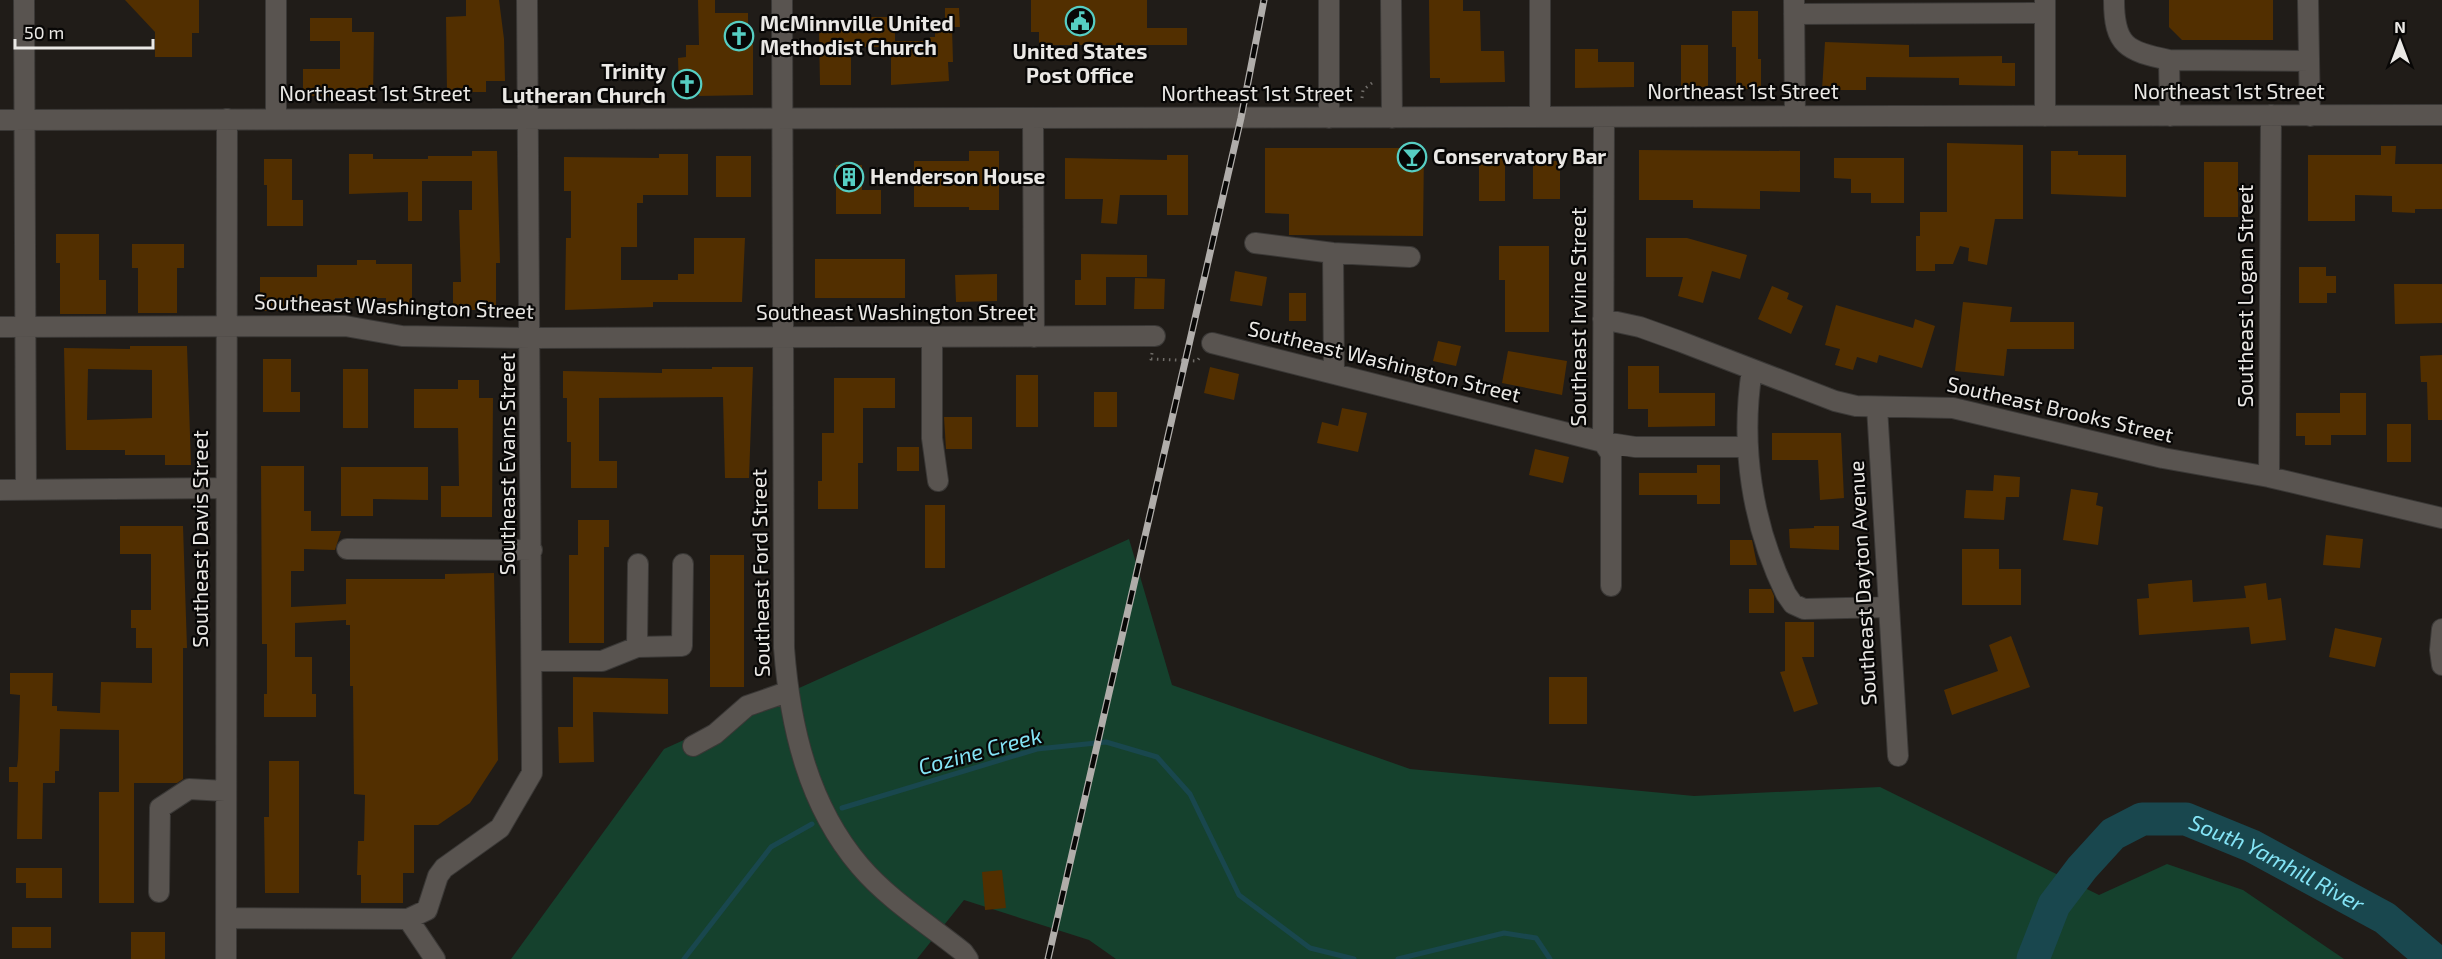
<svg xmlns="http://www.w3.org/2000/svg" width="2442" height="959" font-family="'Exo 2',sans-serif">
	<style>
		.green { fill: #15412d }
		.lines { fill: none; stroke-linecap: round; stroke-linejoin: round }
		.stream { stroke: #19474e; stroke-width: 5 }
		.river { stroke: #19474e; stroke-width: 33 }
		.building { fill: #522f00; fill-rule: evenodd }
		.minor-casing { stroke: #3a3836; stroke-width: 22 }
		.path { stroke: #706d69; stroke-width: 3; stroke-dasharray: 1.5 4.5; stroke-linecap: butt }
		.minor { stroke: #595450; stroke-width: 20 }
		.rail-casing { stroke: #b0adaa; stroke-width: 7 }
		.rail { stroke: #080706; stroke-width: 4.5; stroke-dasharray: 14; stroke-linecap: butt }
		.labels { text-anchor: middle; stroke-width: 4.5; stroke-linejoin: round; paint-order: stroke }
		.poi-label { font-size: 21px; font-weight: bold; fill: #eae8e5; stroke: #080706; text-anchor: start }
		.street-label { font-size: 21px; fill: #eae8e5; stroke: #080706 }
		.water-label { font-size: 22px; font-style: italic; fill: #84e4f6; stroke: #080706 }
	</style>
	<rect width="100%" height="100%" fill="#201c18"/>
	<path class="green" d="M1129 539 1172 685 1410 769 1694 796 1880 787 2099 895 2167 864 2243 890 2344 959H1116L1089 940 964 900 917 959H511L664 749Z"/>
	<g class="lines">
		<path class="stream" d="M842 808 1037 749 1106 742 1157 757 1190 794 1239 895 1310 948 1354 959
			M684 959 771 847 812 824
			M1398 959 1504 933 1536 938 1550 959"/>
		<path class="river" id="s1" d="M2033 959 2054 905 2082 868 2113 834 2142 819H2186L2252 846 2385 918 2433 959"/>
	</g>
	<path class="building" d="M125 0H199V33H192V57H155V32Z
		M466 0H499L504 39 505 81H486V92H447L446 17 466 16Z
		M698 0H715V13H748V44H753V95L699 96V88H679L678 58 686 57V45H699Z
		M1031 0H1147V28H1187V45H1039V32H1031Z
		M1429 0H1463V11H1480L1481 51H1504L1505 82 1440 83V78H1430Z
		M2169 0H2273V40H2182L2169 27Z
		M945 8H959L960 27H945Z
		M1732 11H1758V59H1761V89H1736V47H1732Z
		M861 17H895V41H930V37H935V27H952L953 62H948L949 81 891 85V47H851V85H820L819 31 862 29Z
		M310 18H352V32H374L373 97 303 96V69H340V41H310Z
		M1825 42 1909 45V57L2002 56V63H2015V86L1959 85V78L1866 77V90H1822Z
		M1681 45H1708V87H1681Z
		M1575 49H1598V62H1634V87L1575 88Z
		M1947 143 2023 145V219H1995L1987 265 1968 261 1969 248 1960 246 1953 264H1935V271H1916V236H1920V212H1947Z
		M2381 146H2396L2395 164H2442V209H2415V213L2392 212V196L2355 195V221H2308V155H2381Z
		M1265 148H1424L1423 236 1289 235V214L1265 213Z
		M1639 150 1800 151V192L1760 191V209L1693 208V200H1639Z
		M472 151H497L500 263H496V310H453V282H461L459 210H472V181H422V221H408V192L349 194V154H373V159H428V156H472Z
		M969 151H999V210H969V207H914V161H969Z
		M2051 151H2078V155H2126V197L2051 194Z
		M1479 152H1505V201H1479Z
		M659 154H688V195H643V203H637V247H621V280H678V274H694V238H745L742 302H653V307L565 310 566 238H571V191H564V157L659 158Z
		M1167 155H1188V215H1167V195H1120L1117 224 1101 223 1103 199H1065V158L1167 160Z
		M716 156H751V197H716Z
		M1834 158H1904V203H1871V193H1851V179L1834 178Z
		M264 159H292V200H303V226H267V185H264Z
		M1533 161H1560V199H1533Z
		M2204 162H2238V217H2204Z
		M836 165H862V190H881V214H836Z
		M56 234H99V280H106V314H60V263H56Z
		M1646 238H1687L1747 255 1740 279 1712 271 1703 303 1678 296 1683 277H1646Z
		M132 244H184V268H177V313H138V268H132Z
		M1499 246H1549V332H1505V280H1499Z
		M1081 254 1147 255V277H1106V305H1075V280H1081Z
		M815 259H905V298H815Z
		M357 260H376V264H412V304H386V298H335V312H317V302H285V311H260V277H317V265H357Z
		M2299 267H2326V276H2336V293H2327V303H2299Z
		M1235 271 1267 277 1262 306 1230 301Z
		M997 274V301L956 302 955 275Z
		M1135 278 1165 279 1164 309H1134Z
		M2394 284H2442V323L2395 324Z
		M1772 286 1789 293 1787 299 1803 306 1791 334 1758 319Z
		M1289 293H1306V321H1289Z
		M1963 302 2012 307 2010 322H2074V349H2007L2004 376 1955 371Z
		M1836 305 1913 328 1915 319 1935 326 1922 368 1879 355 1877 363 1857 357 1853 370 1835 365 1840 349 1825 345Z
		M1438 341 1461 346 1456 366 1433 361Z
		M130 346H187L191 465H165V455H125V450H66L64 348 130 349ZM88 369 152 370V418L87 420Z
		M1508 351 1567 361 1562 395 1502 383Z
		M2442 355V420H2428L2427 382H2421L2420 356Z
		M263 359H291V392H300V412H263Z
		M1628 366H1659V393H1715V426L1648 427V409H1628Z
		M712 367H753L749 478H725L723 397 599 398V461H617V488H571V442H567V398H563V371L662 373V369H712Z
		M1210 367 1239 374 1234 400 1204 393Z
		M343 369H368V428H343Z
		M1016 375H1038V427H1016Z
		M834 378H895V408H863V463H858V509H818V481H822V433H834Z
		M458 380H479V398H493L492 517H441V486H459L458 428H414V389H458Z
		M1094 392H1117V427H1094Z
		M2340 393H2366V435H2331V445H2305V436H2296V413H2340Z
		M1342 408 1367 413 1358 452 1317 443 1322 422 1338 426Z
		M944 417H972V449H946Z
		M2387 424H2411V462H2387Z
		M1772 433H1841L1844 498 1820 500 1818 460H1772Z
		M897 447H919V471H897Z
		M1535 449 1569 457 1563 483 1529 475Z
		M1697 465H1720V504H1697V495H1639V473H1697Z
		M261 466H304V511H311V531H341L335 550 304 549V571H291V607L346 604V579H445V574L494 573 498 760 470 803 438 825H414V873H403V903H361V875H357L358 841H364L365 795 354 794 353 686H350V625H346V620L295 623V657H312V694H316V717H264V694H267V644H262Z
		M341 467H428V500L373 499V516H341Z
		M1994 475 2020 477 2019 497H2006L2004 520 1964 518 1966 490 1993 491Z
		M2071 489 2098 493 2096 505 2103 507 2098 545 2063 540Z
		M925 505H945V568H925Z
		M578 520H609V547H604V643H569V555H578Z
		M120 526H183L187 648H183V779L177 783H134V903H99V792H119V730L60 729 59 771H55V783H43L42 839H17L18 782H9V767H17L18 759 20 695 10 694V673H53L52 706H57V711L100 713 101 682 152 683V648H136V628H131V610H151V554H120Z
		M1814 526H1839V550L1790 548 1789 529 1814 528Z
		M2326 535 2363 539 2360 568 2323 565Z
		M1730 540H1752L1757 565H1730Z
		M1962 549H1999V569H2021V605H1962Z
		M710 555H744V687H710Z
		M2192 580 2193 602 2246 598 2244 586 2266 583 2268 600 2281 598 2286 640 2251 644 2249 627 2139 635 2137 599 2149 598 2148 584Z
		M1749 589H1771L1774 596V613H1749Z
		M1785 622H1814V657H1802L1818 704 1794 712 1780 672 1785 671Z
		M2335 628 2382 638 2375 667 2329 657Z
		M2011 636 2030 687 1952 715 1944 690 1998 671 1989 645Z
		M573 677 668 679V714L593 712 594 762 559 763 558 727H573Z
		M1549 677H1587V724H1549Z
		M269 761H299V893H265L264 817H269Z
		M16 868H62V898H26V883H16Z
		M1002 870 1006 908 985 910 982 872Z
		M12 927H51V948H12Z
		M131 932H165V959H131Z"/>
	<g class="lines">
		<g class="minor-casing">
			<path id="minor" d="M24 0 26 489
				M276 0V119
				M782 0 784 648C790 726 808 805 860 866 889 900 928 924 963 952L968 959
				M1391 0 1392 118
				M1540 0V117
				M1794 0 1795 116
				M2114 0C2114 46 2127 51 2169 60
				M2308 0 2310 116
				M1794 14 2045 13
				M2045 116V1
				M2170 116 2169 60 2309 61
				M1604 117 1603 442 1611 454V586
				M1033 118 1034 337
				M1329 118V0
				M0 120 2442 115
				M1255 243 1333 253 1410 257
				M1333 253 1334 374
				M1603 319 1640 327 1679 341 1835 401 1856 406 1953 408 2163 458 2269 477 2442 518
				M0 327 345 326 402 336 531 338 1155 336
				M932 337V438L938 481
				M1212 343 1603 442 1635 447H1746
				M1752 370C1740 446 1752 525 1786 594L1793 604 1804 609 1889 607
				M1877 407 1898 756
				M2269 477 2271 115
				M0 490 225 488
				M347 549 532 550
				M2442 629 2440 650 2442 665
				M637 647 682 646 683 564
				M532 661H602L637 647 638 564
				M693 746 715 734 747 706 787 692
				M159 892 160 808 189 789 225 791
				M226 918 408 919 427 910 438 876 444 868 500 828 532 773 527 0
				M408 919 435 959
				M226 959 227 119"/>
		</g>
		<path class="path" d="M1362 98 1363 90 1372 83
			M1152 353 1151 359 1197 361 1200 357"/>
		<use href="#minor" class="minor"/>
		<g class="rail-casing">
			<path id="rail" d="M1048 959 1241 118 1264 0"/>
		</g>
		<use href="#rail" class="rail"/>
	</g>
	<defs>
		<g id="civic-ring" transform="scale(1.5)"><circle r="9.5" fill="#080706" stroke="#56cec3" stroke-width="1.5"/><path d="M-.6-6.5H3V-4.5H.6V-3L4-1V1h2V6H-6V1h2V-1L-.6-3ZM-1.2 2.5V6h2.4V2.5Z" fill="#56cec3"/></g>
		<g id="church-ring" transform="scale(1.5)"><circle r="9.5" fill="#080706" stroke="#56cec3" stroke-width="1.5"/><path d="M-1.2-6h2.4v3.5h3.3v2.4h-3.3V6h-2.4V-.1h-3.3v-2.4h3.3Z" fill="#56cec3"/></g>
		<g id="bar-ring" transform="scale(1.5)"><circle r="9.5" fill="#080706" stroke="#56cec3" stroke-width="1.5"/><path d="M-6-5H6L.8 .8V4.5H3.5V6h-7V4.5H-.8V.8Z" fill="#56cec3"/></g>
		<g id="building-ring" transform="scale(1.5)"><circle r="9.5" fill="#080706" stroke="#56cec3" stroke-width="1.5"/><path d="M-4-6H4V6H1V3H-1V6H-4ZM-2.5-4.3h1.7v1.8h-1.7ZM.8-4.3h1.7v1.8H.8ZM-2.5-1h1.7V.8h-1.7ZM.8-1h1.7V.8H.8Z" fill="#56cec3"/></g>
	</defs>
	<g fill-rule="evenodd">
		<use href="#civic-ring" x="1080" y="21"/>
		<use href="#church-ring" x="739" y="36"/>
		<use href="#church-ring" x="687" y="84"/>
		<use href="#bar-ring" x="1412" y="157"/>
		<use href="#building-ring" x="849" y="177"/>
	</g>
	<g class="labels">
		<g class="poi-label">
			<text x="760" y="31">McMinnville United<tspan x="760" dy="24">Methodist Church</tspan></text>
			<text x="1080" y="59" text-anchor="middle">United States<tspan x="1080" dy="24">Post Office</tspan></text>
			<text x="666" y="79" text-anchor="end">Trinity<tspan x="666" dy="24">Lutheran Church</tspan></text>
			<text x="1433" y="164">Conservatory Bar</text>
			<text x="870" y="184">Henderson House</text>
		</g>
		<g class="street-label">
			<text x="1743" y="99">Northeast 1st Street</text>
			<text x="2229" y="99">Northeast 1st Street</text>
			<text x="375" y="101">Northeast 1st Street</text>
			<text x="1257" y="101">Northeast 1st Street</text>
			<text transform="translate(2246 296) rotate(-90)" y="7">Southeast Logan Street</text>
			<text transform="translate(394 307) rotate(2)" y="7">Southeast Washington Street</text>
			<text x="896" y="320">Southeast Washington Street</text>
			<text transform="translate(1579 317) rotate(-90)" y="7">Southeast Irvine Street</text>
			<text transform="translate(1384 362) rotate(14)" y="7">Southeast Washington Street</text>
			<text transform="translate(2060 410) rotate(13)" y="7">Southeast Brooks Street</text>
			<text transform="translate(508 464) rotate(-90)" y="7">Southeast Evans Street</text>
			<text transform="translate(201 539) rotate(-90)" y="7">Southeast Davis Street</text>
			<text transform="translate(761 573) rotate(-91)" y="7">Southeast Ford Street</text>
			<text transform="translate(1863 583) rotate(-93)" y="7">Southeast Dayton Avenue</text>
		</g>
		<g class="water-label">
			<text transform="translate(980 751) rotate(-15)" y="8">Cozine Creek</text>
			<text dy="8" stroke="none"><textPath href="#s1" startOffset="328">South Yamhill River</textPath></text>
		</g>
	</g>
	<g transform="translate(2400 42)" stroke="#080706" stroke-width="4.5" paint-order="stroke">
	<path d="M0-4.5L10 22L0 15L-10 22Z" fill="#eae8e5"/>
	<text y="-9" font-size="16" font-weight="bold" text-anchor="middle" fill="#eae8e5">N</text>
	</g>
	<path d="M15 39v9h138v-9" fill="none" stroke="#eae8e5" stroke-width="3"/>
	<text x="24" y="39" font-size="18" fill="#eae8e5" stroke="#080706" stroke-width="4.5" paint-order="stroke">50 m</text>
</svg>
